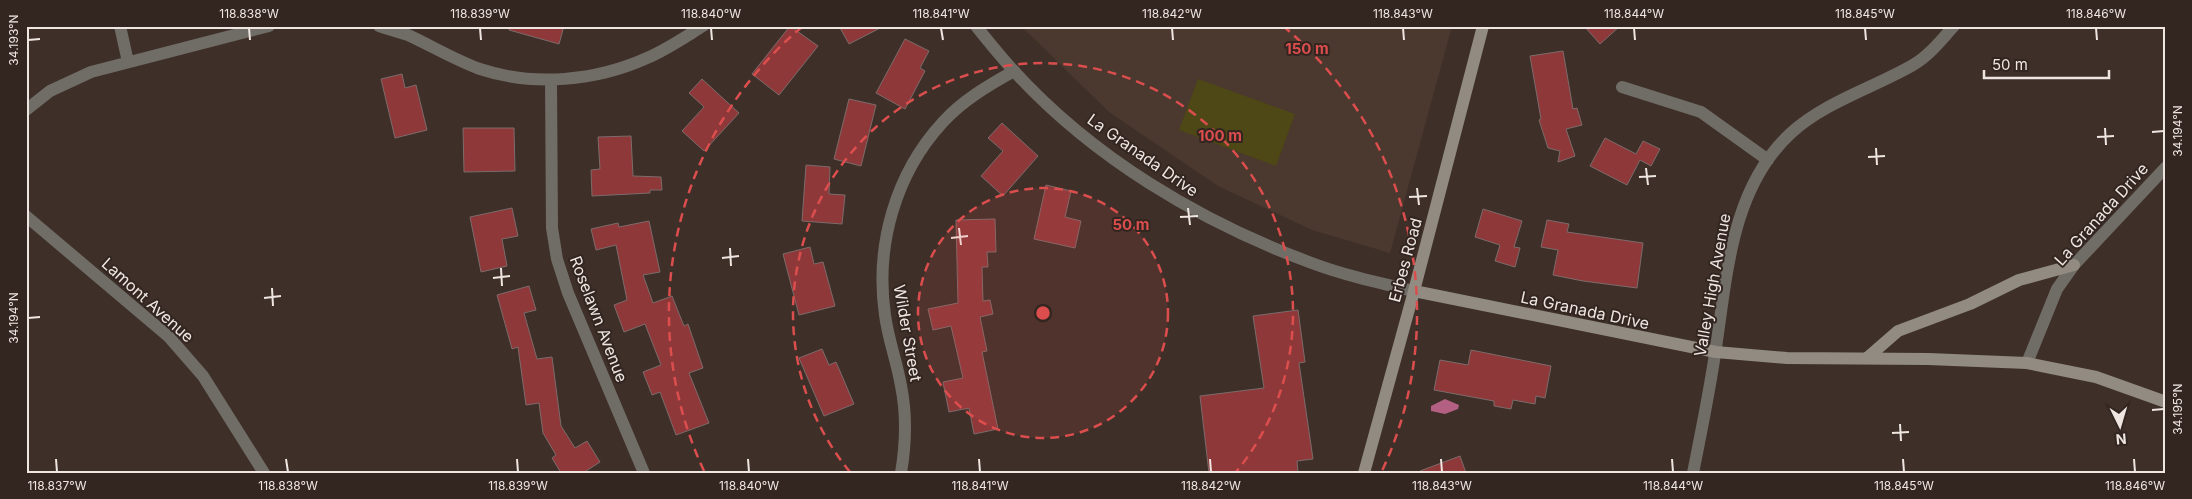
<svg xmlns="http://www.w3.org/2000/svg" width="2192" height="499" font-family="Inter,sans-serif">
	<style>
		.built { fill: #4b382e }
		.green { fill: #4d4815 }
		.water { fill: #b46083 }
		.building { fill: #8e383a; stroke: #7d6b6a }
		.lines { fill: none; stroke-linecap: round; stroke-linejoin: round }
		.minor { stroke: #706c66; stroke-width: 12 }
		.tertiary { stroke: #706c66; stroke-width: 12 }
		.secondary { stroke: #918b82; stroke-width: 12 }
		.ticks { fill: none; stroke: #efe6e1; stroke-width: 2 }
		.ring { fill: none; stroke: #db4e4d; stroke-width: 2.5; stroke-dasharray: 9 6 }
		.labels { text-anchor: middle; stroke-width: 4; stroke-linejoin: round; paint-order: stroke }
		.street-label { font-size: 16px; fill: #efe6e1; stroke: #332620 }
		.centre { fill: #db4e4d; stroke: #332620; stroke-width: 2.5 }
		.ring-label { font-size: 15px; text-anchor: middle; font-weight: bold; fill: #db4e4d; stroke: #332620; stroke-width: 4; stroke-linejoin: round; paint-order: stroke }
		.neatline { fill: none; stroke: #efe6e1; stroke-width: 2 }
		.ticks-label { font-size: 12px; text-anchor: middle; fill: #efe6e1 }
	</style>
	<rect width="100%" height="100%" fill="#3e3029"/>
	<path class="built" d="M1021 26H1452L1390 253 1312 230 1218 186 1109 112Z"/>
	<path class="green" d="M1198 79 1295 114 1276 166 1179 130Z"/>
	<path class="water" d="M1445 399 1459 405 1458 409 1445 414 1431 411V406Z"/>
	<path class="building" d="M509 26H564L559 44 509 30Z
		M790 26 818 46 779 95 752 74Z
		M839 26H884L849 44Z
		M1584 26H1620L1600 44Z
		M905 39 929 51 920 68 925 71 905 109 876 93Z
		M1563 51 1573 109 1577 108 1582 125 1566 129 1575 156 1558 162 1560 151 1548 148 1539 120 1541 119 1530 56Z
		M402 74 405 88 416 85 427 130 395 138 381 79Z
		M702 79 739 113 704 151 682 131 704 107 689 93Z
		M849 99 876 105 861 166 834 159Z
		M1002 123 1038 156 1003 196 981 176 1003 151 988 138Z
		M463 128H514L515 171 464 172Z
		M631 136 633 176 661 177 662 190H650V193L592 196 591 170 600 169 598 137Z
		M1605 138 1636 154 1643 141 1660 149 1651 166 1640 160 1627 185 1590 166Z
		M806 165 830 167 829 194 845 195 842 224 802 221Z
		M1046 185 1071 191 1065 217 1081 221 1075 248 1034 239Z
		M512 208 518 236 502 239 507 266 481 272 470 217Z
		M1483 209 1522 221 1514 247 1520 248 1515 267 1495 261 1500 245 1475 237Z
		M995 219 996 252H987L988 267H982L983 301 990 300 993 314 980 317 987 351 982 352 998 429 974 434 969 408 949 412 943 382 963 378 951 326 933 330 928 309 958 303 956 220Z
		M1547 220 1569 224 1567 232 1643 243 1637 288 1583 281 1553 275 1558 250 1541 247Z
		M649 221 660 272 643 275 653 303 672 296 684 326 688 324 703 368 689 373 709 423 676 435 660 392 652 395 643 372 661 365 645 324 624 332 614 305 627 300 616 245 596 250 591 229 618 223 619 227Z
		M810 247 814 264 823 262 835 306 799 315 783 254Z
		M529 286 536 310 524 313 537 359 552 357 561 426 575 448 587 441 600 462 583 473H561L552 458 556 455 543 433 539 403 526 405 518 347 512 349 497 295Z
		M1298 310 1305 362 1299 363 1313 459 1297 461 1298 473H1209L1200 396 1264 388 1253 316Z
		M822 349 829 365 836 362 854 404 824 416 799 358Z
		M1471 350 1551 366 1545 398 1536 396 1535 404 1513 400 1511 409 1494 406V401L1434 390 1440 360 1468 365Z
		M1460 456 1466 473H1420V471Z"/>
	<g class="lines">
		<path class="minor" d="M120 26 128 62
			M379 26C388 29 398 32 408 35 432 46 455 60 480 69 534 87 596 81 647 58 666 50 685 37 703 26
			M551 80 552 228 557 259 568 293 644 473
			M1622 87 1701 112 1768 160
			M26 110 50 91 91 72 269 26
			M26 216 169 337 203 376 264 473
			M901 473C906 443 907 415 901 386 897 362 888 339 885 315 875 246 895 174 943 122 963 100 989 85 1014 71
			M1693 473C1701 433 1709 394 1715 354 1727 278 1730 189 1791 133 1825 102 1873 88 1913 65 1929 56 1941 40 1954 26"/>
		<path class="tertiary" d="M976 26C988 41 1000 56 1013 70 1092 157 1199 221 1309 262 1343 275 1379 283 1414 291
			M2027 363 2057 289 2074 265 2166 167"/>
		<path class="secondary" d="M1414 291 1716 352 1787 358 1928 359 2027 363 2096 377 2166 402
			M1867 358 1898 331 1970 304 2019 280 2074 265
			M1364 473 1414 291 1483 26"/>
	</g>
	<path class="ticks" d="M249 28 250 40M480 28 481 40M711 28 712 40M941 28 943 40M1172 28 1173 40M1403 28 1404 40M1634 28 1635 40M1865 28 1866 40M2096 28 2097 40M28 40 40 39M2105 128 2106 145M2152 132 2164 131M2097 137 2114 136M1876 148 1877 165M1868 157 1885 156M1646 168 1648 185M1639 177 1656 176M1417 188 1419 205M1409 197 1427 196M1188 208 1190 225M1180 217 1198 216M959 228 961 245M951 238 968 236M730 248 731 266M722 258 739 256M501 268 502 286M493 278 510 276M272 288 273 306M264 298 281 296M28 318 40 317M2152 410 2164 409M1900 424 1901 441M1892 433 1909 432M56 459 57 472M286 459 288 472M517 459 518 472M748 459 749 472M979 459 980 472M1210 459 1211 472M1441 459 1442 472M1672 459 1673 472M1903 459 1904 472M2134 459 2135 472"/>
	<circle cx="1043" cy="313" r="125" fill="#db4e4d" fill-opacity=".12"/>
	<g class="ring">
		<circle cx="1043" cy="313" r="125"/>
		<path d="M850 472A250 250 0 1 1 1236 472"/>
		<path d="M704 471A374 374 0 0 1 803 26M1283 26A374 374 0 0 1 1382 471"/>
	</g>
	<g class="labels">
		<g class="street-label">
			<text transform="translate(1143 155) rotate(35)" y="6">La Granada Drive</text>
			<text transform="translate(2101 214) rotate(-48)" y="6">La Granada Drive</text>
			<text transform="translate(1405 260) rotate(-75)" y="6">Erbes Road</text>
			<text transform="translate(1712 285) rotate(-80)" y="6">Valley High Avenue</text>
			<text transform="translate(148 300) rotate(42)" y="6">Lamont Avenue</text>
			<text transform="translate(1585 310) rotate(12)" y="6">La Granada Drive</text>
			<text transform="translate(599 319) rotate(69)" y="6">Roselawn Avenue</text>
			<text transform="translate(908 333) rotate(80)" y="6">Wilder Street</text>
		</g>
	</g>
	<circle cx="1043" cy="313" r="8" class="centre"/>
	<g class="ring-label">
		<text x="1307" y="54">150 m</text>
		<text x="1220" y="141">100 m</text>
		<text x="1131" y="230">50 m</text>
	</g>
	<rect width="2192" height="499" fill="none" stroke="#332620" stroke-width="55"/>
	<g transform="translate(2120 426) rotate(175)" stroke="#332620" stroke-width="4" paint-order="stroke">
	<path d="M0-4L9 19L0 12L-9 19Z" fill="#efe6e1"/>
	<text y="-8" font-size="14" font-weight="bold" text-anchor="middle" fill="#efe6e1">N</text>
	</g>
	<path d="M1984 70v8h125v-8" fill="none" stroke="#efe6e1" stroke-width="2.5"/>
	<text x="1992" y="70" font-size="15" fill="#efe6e1" stroke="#332620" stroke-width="4" paint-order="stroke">50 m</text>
	<rect x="28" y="28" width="2136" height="444" class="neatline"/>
	<g class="ticks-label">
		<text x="249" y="18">118.838°W</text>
		<text x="480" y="18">118.839°W</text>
		<text x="711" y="18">118.840°W</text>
		<text x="941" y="18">118.841°W</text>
		<text x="1172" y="18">118.842°W</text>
		<text x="1403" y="18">118.843°W</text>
		<text x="1634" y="18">118.844°W</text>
		<text x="1865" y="18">118.845°W</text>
		<text x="2096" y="18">118.846°W</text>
		<text transform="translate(14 40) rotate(-90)" y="4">34.193°N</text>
		<text transform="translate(2178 131) rotate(-90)" y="4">34.194°N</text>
		<text transform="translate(14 318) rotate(-90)" y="4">34.194°N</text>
		<text transform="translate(2178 409) rotate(-90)" y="4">34.195°N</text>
		<text x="57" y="490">118.837°W</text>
		<text x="288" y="490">118.838°W</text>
		<text x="518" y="490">118.839°W</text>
		<text x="749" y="490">118.840°W</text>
		<text x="980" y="490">118.841°W</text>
		<text x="1211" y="490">118.842°W</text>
		<text x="1442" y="490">118.843°W</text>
		<text x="1673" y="490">118.844°W</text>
		<text x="1904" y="490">118.845°W</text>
		<text x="2135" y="490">118.846°W</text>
	</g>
</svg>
